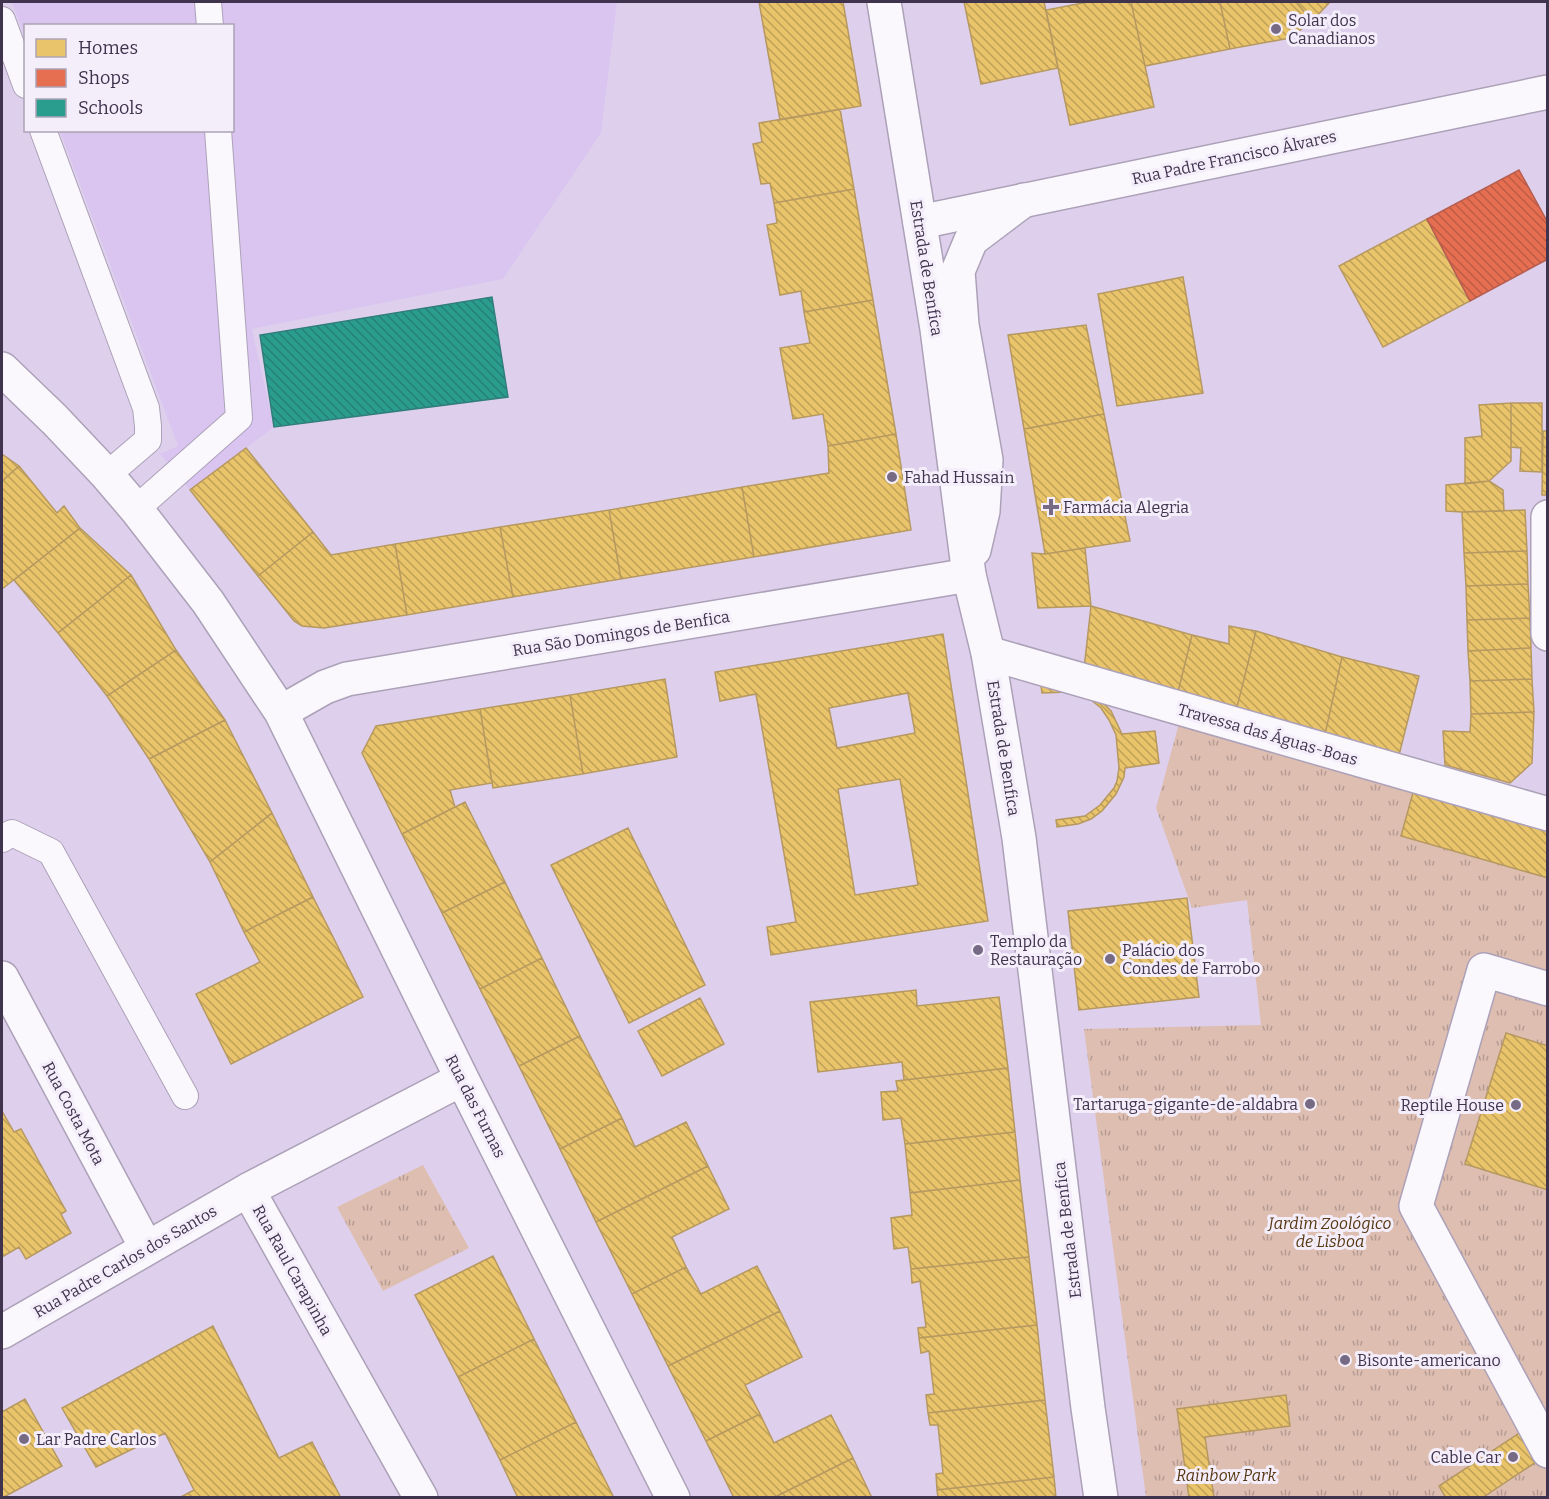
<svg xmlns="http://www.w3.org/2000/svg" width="1549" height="1499" font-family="Bitter,serif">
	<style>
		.built { fill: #dac5f1 }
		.grass { fill: url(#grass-tufts) }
		.homes { fill: url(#homes-back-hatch); stroke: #b69861; stroke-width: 1.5; fill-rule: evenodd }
		.shops { fill: url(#shops-back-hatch); stroke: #b55d50; stroke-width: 1.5 }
		.schools { fill: url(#schools-back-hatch); stroke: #317d7b; stroke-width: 1.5 }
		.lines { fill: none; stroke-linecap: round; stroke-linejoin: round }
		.service-casing { stroke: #aca1b8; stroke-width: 28 }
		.pedestrian-casing { stroke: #aca1b8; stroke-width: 36 }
		.minor-casing { stroke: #aca1b8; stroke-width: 36 }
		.tertiary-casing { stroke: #aca1b8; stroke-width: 36 }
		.service { stroke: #faf8fc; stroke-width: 26 }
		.pedestrian { stroke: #faf8fc; stroke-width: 33 }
		.minor { stroke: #faf8fc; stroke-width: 33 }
		.tertiary { stroke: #faf8fc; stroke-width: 33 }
		.poi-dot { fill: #776a85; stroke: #f4eefb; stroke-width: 2 }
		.labels { text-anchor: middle; stroke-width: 6; stroke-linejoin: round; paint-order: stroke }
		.poi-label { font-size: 16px; fill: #40334d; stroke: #f4eefb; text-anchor: start }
		.street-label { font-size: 16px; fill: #40334d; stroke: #f4eefb }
		.park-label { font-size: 16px; font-style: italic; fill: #573711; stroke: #f4eefb }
	</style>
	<defs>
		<pattern id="grass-tufts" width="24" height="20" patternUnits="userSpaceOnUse" patternTransform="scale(1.5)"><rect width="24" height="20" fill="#debeb1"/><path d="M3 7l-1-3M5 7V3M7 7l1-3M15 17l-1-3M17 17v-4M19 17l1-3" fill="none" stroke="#b59b92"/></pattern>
		<pattern id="homes-back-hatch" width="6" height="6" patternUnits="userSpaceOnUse" patternTransform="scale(1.5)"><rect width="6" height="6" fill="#e9c46a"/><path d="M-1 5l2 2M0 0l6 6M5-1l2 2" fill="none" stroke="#bea059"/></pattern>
		<pattern id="shops-back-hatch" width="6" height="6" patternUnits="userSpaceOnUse" patternTransform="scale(1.5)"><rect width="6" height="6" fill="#e76f51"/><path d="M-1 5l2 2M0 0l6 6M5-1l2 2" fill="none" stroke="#bd5c45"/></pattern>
		<pattern id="schools-back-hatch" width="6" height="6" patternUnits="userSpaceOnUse" patternTransform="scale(1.5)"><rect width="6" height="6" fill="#2a9d8f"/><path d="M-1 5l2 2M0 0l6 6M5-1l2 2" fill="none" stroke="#258177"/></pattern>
	</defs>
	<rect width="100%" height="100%" fill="#ded0ec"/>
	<path class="built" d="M12 2H617L601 133 503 279 252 329 274 427 190 490 160 454 178 446 60 131 232 130V26H26L25 37Z"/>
	<path class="grass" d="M1181 716 1547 827V1497H1146L1084 1029 1261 1025 1247 900 1192 908 1156 808Z
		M423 1165 469 1248 383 1291 337 1207Z"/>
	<path class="homes" d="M759 2H843L861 106 780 120Z
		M964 2H1044L1058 68 981 84Z
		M1088 2H1131L1154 107 1070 125 1046 10Z
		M1131 2H1220L1230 49 1145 66Z
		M1220 2H1296L1312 21 1290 38 1230 49Z
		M1296 2H1330L1312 21Z
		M840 109 854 189 774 203 770 183 761 184 753 144 762 142 759 123Z
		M854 189 873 300 804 312 801 291 780 295 767 225 777 223 774 203Z
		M1427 219 1470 301 1383 347 1339 266Z
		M1183 277 1203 393 1117 406 1098 294Z
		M873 300 896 434 828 446 823 414 793 419 780 348 810 343 804 312Z
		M1086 325 1104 414 1024 429 1008 335Z
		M1511 403H1542V472L1520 471 1521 448 1511 447Z
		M1511 403V461L1489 481 1465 484V438L1482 436 1479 405Z
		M1104 414 1130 541 1045 554 1024 429Z
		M1543 431H1548V495H1542Z
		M896 434 911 530 754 557 742 487 829 473 828 446Z
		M246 448 313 532 258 576 190 490Z
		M2 454 19 466 2 481Z
		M19 466 57 513 64 506 80 528 2 589V481Z
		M1489 481 1503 490 1504 511 1462 512 1446 511V485Z
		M742 487 754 557 621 579 609 510Z
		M609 510 621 579 513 597 500 527Z
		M1525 510 1527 551 1464 553 1462 512Z
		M500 527 513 597 407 615 395 544Z
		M80 528 131 575 58 633 14 580Z
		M313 532 331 555 395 544 407 615 324 628 302 626 294 621 258 576Z
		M1085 548 1091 606 1038 608 1032 553 1045 554Z
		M1527 551 1528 584 1466 586 1464 553Z
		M131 575 176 650 107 696 58 633Z
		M1528 584 1530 618 1467 620 1466 586Z
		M1091 606 1192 635 1177 696 1084 669Z
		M1530 618 1531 648 1468 651 1467 620Z
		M1229 626 1256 631 1235 715 1177 696 1192 635 1229 644Z
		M1256 631 1342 657 1324 739 1235 715Z
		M943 634 988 921 771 955 767 927 796 922 756 694 720 701 715 672ZM908 693 915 733 837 748 829 708ZM900 779 918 885 855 895 838 789Z
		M1531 648 1532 679 1470 681 1468 651Z
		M176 650 225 720 149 759 107 696Z
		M1342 657 1419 676 1397 763 1324 739Z
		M665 679 677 757 583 774 570 695Z
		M1532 679 1534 712 1471 714 1470 681Z
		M1048 685 1099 699 1111 711 1122 734 1155 731 1159 763 1125 768 1124 777 1116 794 1102 811 1091 819 1078 824 1057 827 1056 820 1085 816 1100 805 1114 788 1117 781 1119 768 1116 735 1109 720 1101 708 1091 700 1067 692 1042 693 1041 686Z
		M570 695 583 774 493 788 480 709Z
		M480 709 492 783 450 790 455 807 402 834 362 753 376 726Z
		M1534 712 1532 763 1510 783 1445 765 1443 731 1470 732 1471 714Z
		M225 720 272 813 210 862 149 759Z
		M1414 789 1548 827V878L1401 836Z
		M465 802 505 882 442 913 402 834Z
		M272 813 313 897 244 932 210 862Z
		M628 828 705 985 629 1023 551 865Z
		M505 882 542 958 480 989 442 913Z
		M313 897 363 997 231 1064 196 994 260 962 244 932Z
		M1187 898 1199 997 1079 1010 1068 911Z
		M542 958 580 1036 519 1066 480 989Z
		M916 990 917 1006 999 997 1008 1068 904 1080 902 1062 818 1072 810 1002Z
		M700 998 724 1044 662 1076 638 1031Z
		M1506 1033 1548 1046V1190L1465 1164Z
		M580 1036 622 1118 560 1149 519 1066Z
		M1008 1068 1015 1132 905 1144 901 1118 883 1120 881 1092 898 1091 896 1081Z
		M2 1111 14 1132 21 1129 66 1211 61 1214 71 1233 26 1259 19 1247 2 1257Z
		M622 1118 635 1147 686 1122 708 1166 596 1222 560 1149Z
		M1015 1132 1020 1180 910 1193 905 1144Z
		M708 1166 729 1209 672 1237 686 1267 632 1294 596 1222Z
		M1020 1180 1029 1257 911 1269 908 1247 894 1249 891 1218 912 1215 910 1193Z
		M493 1256 534 1339 458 1377 415 1295Z
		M1029 1257 1037 1325 919 1338 918 1328 926 1327 920 1281 912 1283 911 1269Z
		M757 1266 780 1311 668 1366 632 1294 686 1267 701 1294Z
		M780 1311 802 1357 745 1385 760 1414 706 1441 668 1366Z
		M1037 1325 1045 1400 928 1413 926 1395 934 1394 929 1351 921 1353 919 1338Z
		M213 1326 279 1458 312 1442 341 1498H179L194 1490 165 1433 96 1467 62 1408Z
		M534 1339 576 1422 500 1460 458 1377Z
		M1286 1395 1290 1426 1205 1437 1214 1498H1189L1177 1409Z
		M25 1399 62 1466 2 1498V1412Z
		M1045 1400 1054 1477 937 1490 936 1474 943 1473 938 1425H930L928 1413Z
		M760 1414 774 1443 831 1415 853 1458 773 1498H734L706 1441Z
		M1548 1414V1454L1482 1498H1446L1439 1486Z
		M576 1422 614 1498H518L500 1460Z
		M853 1458 872 1498H773Z
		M1054 1477 1056 1498H938L937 1490Z"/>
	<path class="shops" d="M1519 170 1548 223V259L1470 301 1427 219Z"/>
	<path class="schools" d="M492 297 508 397 274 427 260 335Z"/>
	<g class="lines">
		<g class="service-casing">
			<path id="service" d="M208 2 210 26
				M2 20 26 85
				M43 130 146 408 148 426V440L107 475
				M136 509 239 418 218 130
				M2 839 12 833 51 852 185 1096"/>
		</g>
		<g class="pedestrian-casing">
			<path id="pedestrian" d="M1548 989 1484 970 1416 1206 1548 1451"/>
		</g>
		<g class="minor-casing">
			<path id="minor" d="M920 222 1548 92
				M2 369 55 420 107 475 136 509 208 602 281 712 462 1079 673 1498
				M1548 517V634
				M988 653 1548 814
				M281 712 325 687 347 679 969 575
				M2 978 146 1247
				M248 1190 421 1498
				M2 1332 248 1190 462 1079"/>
		</g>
		<g class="tertiary-casing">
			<path id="tertiary" d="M884 2 937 329 969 575 988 653 1019 838 1088 1408 1101 1498
				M974 550 983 511 986 460 962 325 958 271 971 240 1024 200"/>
		</g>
		<use href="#service" class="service"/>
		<use href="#pedestrian" class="pedestrian"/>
		<use href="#minor" class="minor"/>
		<use href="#tertiary" class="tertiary"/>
	</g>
	<g class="poi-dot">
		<circle cx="1276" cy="29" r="6"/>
		<circle cx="892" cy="477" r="6"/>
		<path d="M1048 498h6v6h6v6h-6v6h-6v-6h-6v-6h6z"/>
		<circle cx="978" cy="950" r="6"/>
		<circle cx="1110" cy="959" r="6"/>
		<circle cx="1310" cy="1104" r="6"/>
		<circle cx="1516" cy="1105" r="6"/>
		<circle cx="1345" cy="1360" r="6"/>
		<circle cx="24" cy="1439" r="6"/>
		<circle cx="1513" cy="1457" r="6"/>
	</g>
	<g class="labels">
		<g class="poi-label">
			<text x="1288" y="26">Solar dos<tspan x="1288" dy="18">Canadianos</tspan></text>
			<text x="904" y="483">Fahad Hussain</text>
			<text x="1063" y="513">Farmácia Alegria</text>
			<text x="990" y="947">Templo da<tspan x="990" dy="18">Restauração</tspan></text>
			<text x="1122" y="956">Palácio dos<tspan x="1122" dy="18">Condes de Farrobo</tspan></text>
			<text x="1298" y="1110" text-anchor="end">Tartaruga-gigante-de-aldabra</text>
			<text x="1504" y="1111" text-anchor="end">Reptile House</text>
			<text x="1357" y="1366">Bisonte-americano</text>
			<text x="36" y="1445">Lar Padre Carlos</text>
			<text x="1501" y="1463" text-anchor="end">Cable Car</text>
		</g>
		<g class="street-label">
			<text transform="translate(1234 157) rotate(-12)" y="6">Rua Padre Francisco Álvares</text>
			<text transform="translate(927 268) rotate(81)" y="6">Estrada de Benfica</text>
			<text transform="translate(621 633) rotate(-9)" y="6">Rua São Domingos de Benfica</text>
			<text transform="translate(1268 734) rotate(16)" y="6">Travessa das Águas-Boas</text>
			<text transform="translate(1004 748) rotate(81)" y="6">Estrada de Benfica</text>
			<text transform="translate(476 1106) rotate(63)" y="6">Rua das Furnas</text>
			<text transform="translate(74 1113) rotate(62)" y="6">Rua Costa Mota</text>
			<text transform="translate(1067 1230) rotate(-97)" y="6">Estrada de Benfica</text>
			<text transform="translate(125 1261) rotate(-30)" y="6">Rua Padre Carlos dos Santos</text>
			<text transform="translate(293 1270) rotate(61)" y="6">Rua Raul Carapinha</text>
		</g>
		<g class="park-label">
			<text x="1330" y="1229">Jardim Zoológico<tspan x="1330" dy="18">de Lisboa</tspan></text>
			<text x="1226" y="1481">Rainbow Park</text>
		</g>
	</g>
	<rect width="1549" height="1499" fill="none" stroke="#40334d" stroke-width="6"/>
	<rect x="24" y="24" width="210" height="108" fill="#f4eefb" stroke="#aca3b5" stroke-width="1.5"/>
	<rect x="36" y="39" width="30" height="18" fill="#e9c46a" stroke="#aca3b5" stroke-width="1.5"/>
	<text x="78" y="54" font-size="18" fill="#40334d">Homes</text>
	<rect x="36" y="69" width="30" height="18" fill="#e76f51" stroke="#aca3b5" stroke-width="1.5"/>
	<text x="78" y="84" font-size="18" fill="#40334d">Shops</text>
	<rect x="36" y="99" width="30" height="18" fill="#2a9d8f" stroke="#aca3b5" stroke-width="1.5"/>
	<text x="78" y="114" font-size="18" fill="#40334d">Schools</text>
</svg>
